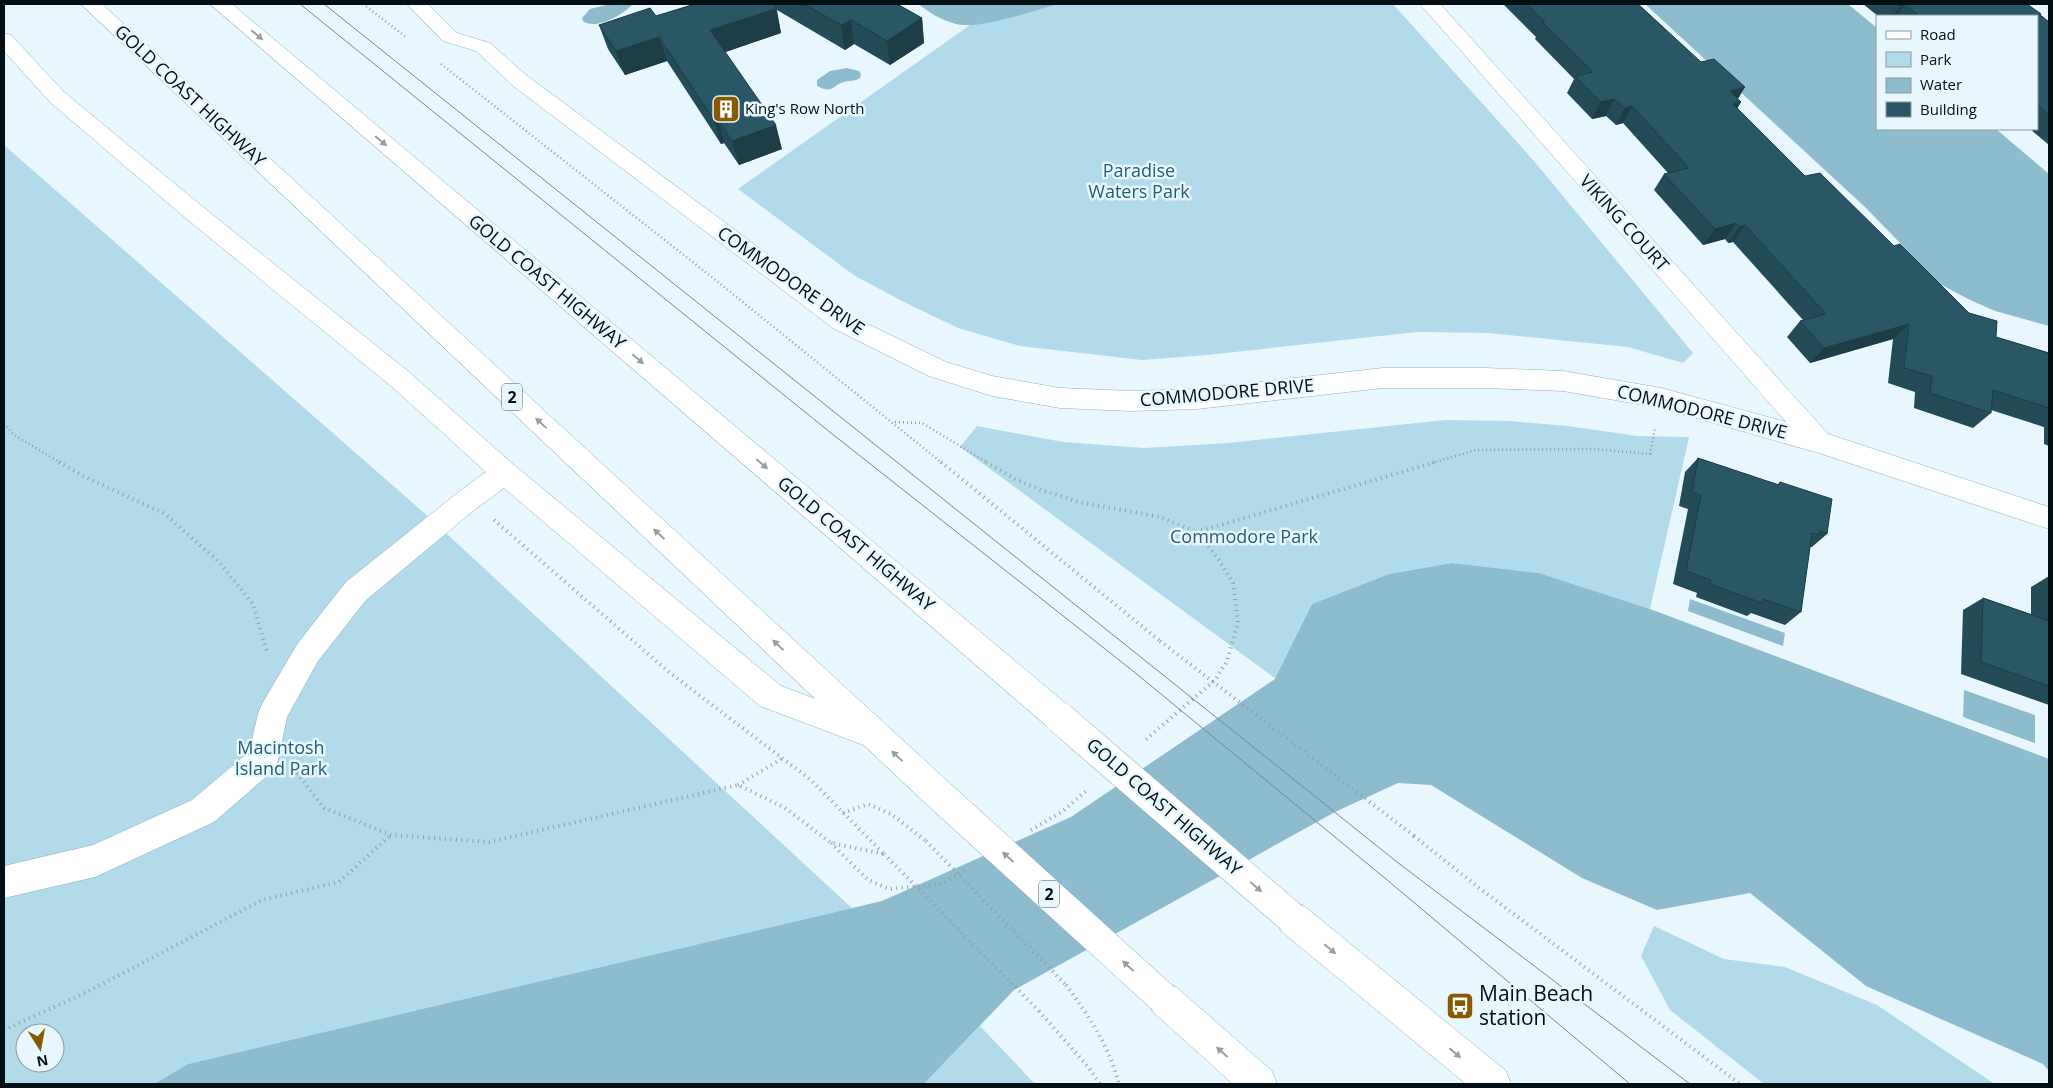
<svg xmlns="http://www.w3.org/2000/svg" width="2053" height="1088" font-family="'Open Sans',sans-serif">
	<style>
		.green { fill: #b1dbeb; fill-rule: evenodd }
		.water { fill: #8cbccd }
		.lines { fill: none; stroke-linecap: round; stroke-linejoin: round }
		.minor-casing { stroke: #8cb0bd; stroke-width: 1 }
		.highway-casing { stroke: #8cb0bd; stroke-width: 1 }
		.path-far1 { stroke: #919fa5; stroke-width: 2.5; stroke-dasharray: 1 3; stroke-linecap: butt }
		.path { stroke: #919fa5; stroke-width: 4; stroke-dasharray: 1 4.5; stroke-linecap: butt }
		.minor { fill: #fff; fill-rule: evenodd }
		.highway { fill: #fff; fill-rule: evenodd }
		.tram { stroke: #7b898e; stroke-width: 1 }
		.highway-bridge-casing { stroke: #8cb0bd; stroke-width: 32; stroke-linecap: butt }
		.path-bridge { stroke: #919fa5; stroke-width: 4; stroke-dasharray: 1 4.5; stroke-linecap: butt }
		.highway-bridge { stroke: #fff; stroke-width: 31 }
		.wall { fill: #234b58 }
		.shaded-wall { fill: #1d3d47 }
		.building { fill: #295766; stroke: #1d3d47 }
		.oneway { fill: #9a9fa1 }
		.labels { text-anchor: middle; stroke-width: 5; stroke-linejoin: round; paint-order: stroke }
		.far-poi-label { font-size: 15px; fill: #030f14; stroke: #e8f7fd; text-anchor: start }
		.shield { fill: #e8f7fd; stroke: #48555a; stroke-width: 1 }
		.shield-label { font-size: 16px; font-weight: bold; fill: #030f14 }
		.street-label { font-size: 18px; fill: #030f14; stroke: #e8f7fd }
		.park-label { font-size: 18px; fill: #236073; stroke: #e8f7fd }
		.near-poi-label { font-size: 21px; fill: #030f14; stroke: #e8f7fd; text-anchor: start }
	</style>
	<rect width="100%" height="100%" fill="#e8f7fd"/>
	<path class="green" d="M1059 4H1393L1534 161 1693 353 1683 363 1628 347 1489 333 1417 332 1207 355 1142 360 1020 346 958 328 904 302 855 276 738 189 970 25 999 20Z
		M4 145 422 511 852 908 188 1064 154 1084H4ZM25 1033H55V1063H25Z
		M1445 420 1510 421 1568 426 1637 436 1689 437 1650 609 1539 573 1452 563 1389 574 1312 604 1276 679 960 447 977 426 1063 442 1144 448 1228 443Z
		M1654 926 1724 959 1785 967 1877 1005 1995 1084H1764L1670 1010 1641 956Z
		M980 1026 1035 1084H924Z"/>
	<path class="water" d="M610 4H633C624 14 596 31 583 21L582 18 590 9Z
		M918 4H1059C1035 10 979 30 956 24 941 20 930 13 918 4Z
		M1645 4H1848L1877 28V129H1996L2049 174V326L1995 311 1968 299 1940 284 1866 208Z
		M847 68 859 71 861 75 860 78C854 82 850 80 844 82 833 84 834 95 817 86V80L830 71Z
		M1452 563 1539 573 1650 609 2049 759V1071L2043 1064 1866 986 1750 893 1657 910 1582 878 1431 785 1398 783 1335 812 1014 990 924 1084H154L188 1064 882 901 1071 817 1275 679 1312 604 1389 574Z
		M1690 599 1785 633 1783 646 1688 611Z
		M1964 690 2035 715V743L1963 717Z"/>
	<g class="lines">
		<g class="minor-casing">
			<path id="minor" d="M407 4H428L457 33 490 43 526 75 851 316 946 362 992 376 1060 388 1131 391 1197 389 1383 368H1485L1563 371 1661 388 1786 422 1420 4H1440L1828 434 2049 507V529L1819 453 1661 408 1563 391 1485 388H1383L1197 409 1131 411 1060 408 992 396 929 376 833 328 512 85 476 51 443 41Z
				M4 33 11 35 64 92 198 203 409 372 514 465 781 686 885 725 889 735 885 745 874 749 760 706 504 488 478 507 366 600 318 661 287 717 278 760 274 770 214 822 95 877 4 898V866L93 845 192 800 249 752 258 714 262 704 298 643 346 582 460 491 486 472 391 386 182 215 50 102 4 51Z"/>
		</g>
		<g class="highway-casing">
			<path id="highway" d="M81 4H102L944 778 949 789 944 800 933 804 922 800Z
				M210 4H232L1071 708 1075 718 1071 728 1060 732 1049 728Z
				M1292 901 1304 906 1506 1071 1511 1084H1466L1280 930 1275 918 1280 906Z
				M1164 982 1176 987 1272 1071 1277 1084H1233L1152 1011 1147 999 1152 987Z"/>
		</g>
		<path class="path-far1" d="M363 4 406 37
			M441 64 713 278 942 463
			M895 422 922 423 988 463
			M4 424 14 435 61 463
			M1432 463 1476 450 1592 449 1650 454 1655 428"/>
		<path class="path" d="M59 462 85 477 165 514 218 561 253 604 267 652
			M941 462 1160 641
			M986 462 1015 479 1041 490 1079 502 1160 517 1196 532 1217 557 1233 583 1238 622 1227 661 1215 680 1143 742
			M494 520 670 673 811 780 884 854
			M1196 532 1436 462
			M297 773 324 808 391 835 489 842 738 785 785 808 831 843 884 854
			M738 785 783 758
			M843 813 868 804 891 814 926 841
			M1031 830 1063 811 1087 790
			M1414 836 1478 887 1740 1084
			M831 843 868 880 889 889 943 884 968 868
			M1066 985C1089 1016 1109 1046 1119 1084
			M1039 1011 1089 1068 1100 1084
			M4 1030 89 991 262 900 339 882 391 835"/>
		<use href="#minor" class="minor"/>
		<use href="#highway" class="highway"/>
		<path class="tram" d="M300 4 831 433 1133 671 1386 879 1630 1084
			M324 4 1397 862 1690 1084"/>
		<g class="highway-bridge-casing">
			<path id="highway-bridge" d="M1060 718 1292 918
				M933 789 1164 999"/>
		</g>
		<path class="path-bridge" d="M1160 641 1414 836
			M926 841 1066 985
			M884 854 1039 1011"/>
		<use href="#highway-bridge" class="highway-bridge"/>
	</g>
	<path class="wall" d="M695 4H897L922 18 924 43 890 65 854 44 845 50 777 10 781 33 725 52 782 149 739 165 724 143 721 144 667 61 625 75 608 49 599 25 656 16Z
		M1503 4H1638L1741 102 1737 109 1805 176 1894 246 1996 337 2049 353V446L2044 444V427L1991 410V413L1973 428 1914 408 1915 392 1888 383 1893 339 1810 363 1787 337 1800 321 1803 320 1733 242 1728 243 1725 239 1703 245 1654 190 1664 174 1668 173 1623 123 1616 125 1606 116 1592 119 1567 93 1574 79 1535 39 1536 37Z
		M1863 4H2027L2041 14 2040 15 2049 22V145L2030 129H2037V16H1878Z
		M1698 458 1777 485 1780 482 1827 534 1812 547H1810L1801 612 1785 625 1751 613 1747 616 1696 597 1697 593 1673 584 1688 509 1679 506 1685 472Z
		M2049 576V705L1961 674 1963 610 1983 598 2031 614V587Z"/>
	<path class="shaded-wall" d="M1905 5 1896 16H1893L1900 6Z
		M776 9 781 33 717 55 710 30Z
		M922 18 924 43 890 65 887 41Z
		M851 20 854 44 845 50 841 25Z
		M659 37 667 61 625 75 616 51Z
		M1745 87 1735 104 1741 102 1730 119V91Z
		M1614 99 1606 116 1592 119 1601 102Z
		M1632 106 1623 123 1616 125 1625 108Z
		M718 119 724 143 721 144 714 120Z
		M776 125 782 149 739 165 732 141Z
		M1736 223 1725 239 1703 245 1715 229Z
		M1745 225 1733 242 1728 243 1740 227Z
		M1909 324 1893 339 1810 363 1824 348Z"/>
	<path class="building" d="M695 4H775L776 9 710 30 776 125 732 141 718 119 714 120 659 37 616 51 599 25 650 8 656 16Z
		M804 4H897L922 18 887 41 851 20 841 25Z
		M1527 4H1638L1701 62 1714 59 1745 87 1730 91 1741 102 1733 104 1805 176 1820 173 1894 246 1900 244 1969 313 1997 321 1996 337 2049 353V408L1993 390 1991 413 1930 393 1932 376 1904 368 1909 324 1824 348 1800 321 1826 314 1745 225 1740 227 1736 223 1715 229 1664 174 1689 168 1632 106 1625 108 1614 99 1601 102 1575 76 1593 72 1542 22H1545Z
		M1897 4H2027L2041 14H2039L2049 22V115L2037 104V16H1919L1905 5 1900 6Z
		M1698 458 1779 485 1780 482 1832 499 1827 534 1820 531 1819 535 1812 533 1801 612 1763 599 1762 603 1710 584 1711 580 1686 571 1701 495 1692 492Z
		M1983 598 2049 621V686L1981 662Z"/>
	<defs><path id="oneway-solid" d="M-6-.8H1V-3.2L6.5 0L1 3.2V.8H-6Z" transform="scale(1.25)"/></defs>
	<g class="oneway">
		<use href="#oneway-solid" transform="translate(257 35) rotate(40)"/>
		<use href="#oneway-solid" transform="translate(381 141) rotate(40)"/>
		<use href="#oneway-solid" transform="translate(638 359) rotate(40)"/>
		<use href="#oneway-solid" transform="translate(541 423) rotate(-137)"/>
		<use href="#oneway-solid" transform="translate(762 464) rotate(40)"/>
		<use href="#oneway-solid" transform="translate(659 534) rotate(-137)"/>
		<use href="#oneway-solid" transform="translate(778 645) rotate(-137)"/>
		<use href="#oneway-solid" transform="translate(897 756) rotate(-137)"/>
		<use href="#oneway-solid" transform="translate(1008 857) rotate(-138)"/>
		<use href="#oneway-solid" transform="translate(1256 887) rotate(41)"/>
		<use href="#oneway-solid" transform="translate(1330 949) rotate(40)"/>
		<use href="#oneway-solid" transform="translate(1128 966) rotate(-138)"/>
		<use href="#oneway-solid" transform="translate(1222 1052) rotate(-138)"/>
		<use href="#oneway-solid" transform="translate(1455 1053) rotate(40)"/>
	</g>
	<defs>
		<g id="building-square" transform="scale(1.4375)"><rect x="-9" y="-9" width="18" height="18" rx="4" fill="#895900" stroke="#e8f7fd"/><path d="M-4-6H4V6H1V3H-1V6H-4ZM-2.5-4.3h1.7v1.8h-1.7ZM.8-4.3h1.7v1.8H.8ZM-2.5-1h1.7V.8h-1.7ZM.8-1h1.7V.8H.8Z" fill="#fff"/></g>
		<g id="bus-square" transform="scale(1.4375)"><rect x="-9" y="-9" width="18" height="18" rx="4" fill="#895900" stroke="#e8f7fd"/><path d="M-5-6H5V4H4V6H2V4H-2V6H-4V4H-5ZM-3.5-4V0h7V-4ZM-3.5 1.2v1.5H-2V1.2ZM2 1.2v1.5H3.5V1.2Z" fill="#fff"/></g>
	</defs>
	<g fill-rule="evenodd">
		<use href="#building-square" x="726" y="109"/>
		<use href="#bus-square" x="1460" y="1006"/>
	</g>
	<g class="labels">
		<g class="far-poi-label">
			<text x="745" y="114">King's Row North</text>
		</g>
		<g class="shield">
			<rect x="502" y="383.5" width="20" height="27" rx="4"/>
			<rect x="1039" y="880.5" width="20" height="27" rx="4"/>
		</g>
		<g class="shield-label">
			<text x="512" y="403">2</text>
			<text x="1049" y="900">2</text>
		</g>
		<g class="street-label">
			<text transform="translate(190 96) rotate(43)" y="6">GOLD COAST HIGHWAY</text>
			<text transform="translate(1624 223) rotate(48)" y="6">VIKING COURT</text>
			<text transform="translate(791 281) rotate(35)" y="6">COMMODORE DRIVE</text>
			<text transform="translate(547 282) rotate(40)" y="6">GOLD COAST HIGHWAY</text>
			<text transform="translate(1227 393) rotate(-5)" y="6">COMMODORE DRIVE</text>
			<text transform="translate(1702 412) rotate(14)" y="6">COMMODORE DRIVE</text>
			<text transform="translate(856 544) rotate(40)" y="6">GOLD COAST HIGHWAY</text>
			<text transform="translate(1164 807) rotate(41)" y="6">GOLD COAST HIGHWAY</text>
		</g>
		<g class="park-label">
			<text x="1139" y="177">Paradise<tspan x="1139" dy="21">Waters Park</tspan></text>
			<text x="1244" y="543">Commodore Park</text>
			<text x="281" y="754">Macintosh<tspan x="281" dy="21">Island Park</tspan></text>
		</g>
		<g class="near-poi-label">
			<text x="1479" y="1001">Main Beach<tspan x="1479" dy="24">station</tspan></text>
		</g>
	</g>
	<rect width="2053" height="1088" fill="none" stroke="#030f14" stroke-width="10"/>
	<rect x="1876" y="15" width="162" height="115" fill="#e8f7fd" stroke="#8c9aa0"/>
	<rect x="1886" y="31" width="25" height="8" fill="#ffffff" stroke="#8c9aa0"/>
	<text x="1920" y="40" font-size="15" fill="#030f14">Road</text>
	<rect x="1886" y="52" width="25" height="15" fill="#b1dbeb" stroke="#8c9aa0"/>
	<text x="1920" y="65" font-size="15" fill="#030f14">Park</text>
	<rect x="1886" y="78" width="25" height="15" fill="#8cbccd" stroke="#8c9aa0"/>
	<text x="1920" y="90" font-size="15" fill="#030f14">Water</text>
	<rect x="1886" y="102" width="25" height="15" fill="#295766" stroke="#8c9aa0"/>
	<text x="1920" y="115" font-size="15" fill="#030f14">Building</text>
	<g transform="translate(40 1048) rotate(169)"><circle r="24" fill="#e8f7fd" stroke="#8c9aa0"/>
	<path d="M0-4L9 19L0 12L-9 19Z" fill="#895900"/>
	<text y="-8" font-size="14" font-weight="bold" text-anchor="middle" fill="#030f14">N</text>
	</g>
</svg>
